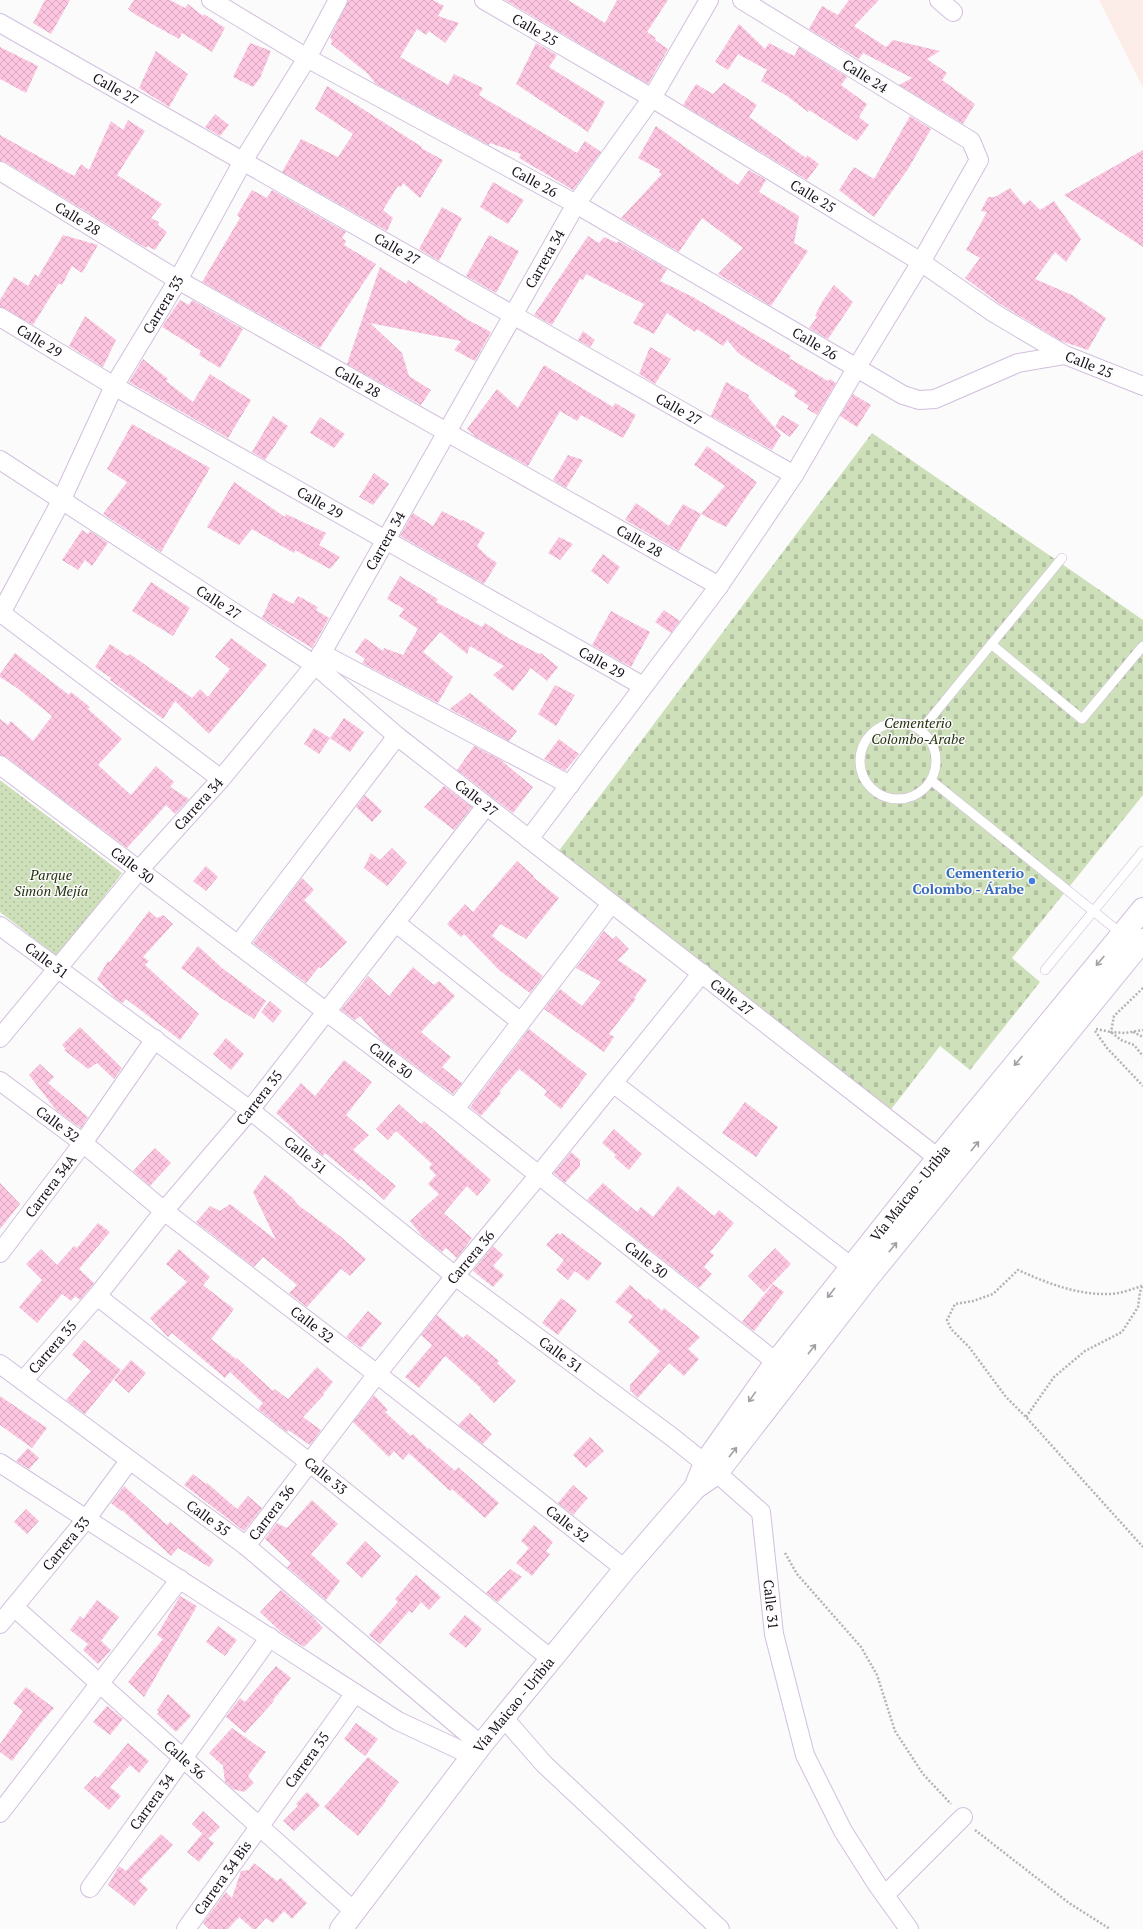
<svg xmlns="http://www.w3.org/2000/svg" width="1143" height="1929" font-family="'PT Serif',serif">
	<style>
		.industrial { fill: #fdede8 }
		.cemetery { fill: url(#cemetery-stones) }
		.park { fill: url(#park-dots) }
		.building { fill: url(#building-cross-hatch) }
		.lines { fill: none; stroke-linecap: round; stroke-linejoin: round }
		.service-casing { stroke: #d2bfdd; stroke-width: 10 }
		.minor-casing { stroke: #d2bfdd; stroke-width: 20 }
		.tertiary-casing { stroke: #d2bfdd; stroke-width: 24 }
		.path { stroke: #b4b2b5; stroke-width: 2.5; stroke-dasharray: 2 2; stroke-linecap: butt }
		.service { stroke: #fff; stroke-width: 9 }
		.minor { stroke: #fff; stroke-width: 18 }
		.tertiary { stroke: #fff; stroke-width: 22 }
		.oneway { stroke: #a29fa4 }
		.shop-dot { fill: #3f7fe0; stroke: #fbfbfb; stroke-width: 1.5 }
		.labels { text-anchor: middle; stroke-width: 3; stroke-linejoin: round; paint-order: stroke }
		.street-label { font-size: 14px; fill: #17101b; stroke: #fbfbfb }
		.park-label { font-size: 14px; font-style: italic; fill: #22310d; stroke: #fbfbfb }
		.shop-label { font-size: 14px; font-weight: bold; fill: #366cbe; stroke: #fbfbfb; text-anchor: end }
	</style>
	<defs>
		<pattern id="cemetery-stones" width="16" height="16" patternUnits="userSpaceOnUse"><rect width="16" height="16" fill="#cee0ba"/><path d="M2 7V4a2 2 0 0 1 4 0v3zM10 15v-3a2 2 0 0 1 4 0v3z" fill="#b0bf9f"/></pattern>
		<pattern id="park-dots" width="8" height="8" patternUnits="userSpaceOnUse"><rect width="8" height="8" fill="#cee0ba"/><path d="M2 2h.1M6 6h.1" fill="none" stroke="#b0bf9f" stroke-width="1.8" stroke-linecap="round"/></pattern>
		<pattern id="building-cross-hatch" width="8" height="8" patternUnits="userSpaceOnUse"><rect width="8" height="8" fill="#fdc6e0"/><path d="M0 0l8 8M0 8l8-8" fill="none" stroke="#d8a9c0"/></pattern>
	</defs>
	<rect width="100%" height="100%" fill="#fbfbfb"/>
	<path class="industrial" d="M1099 0H1143V88Z"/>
	<path class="cemetery" d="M872 433 1143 620V795L1012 958 1040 982 970 1070 940 1046 889 1112 558 852Z"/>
	<path class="park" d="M0 780 122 873 58 957 0 912Z"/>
	<path class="building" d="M45 0H70L51 34 33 23Z
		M134 0H170L185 8 188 4 203 16 204 14 225 28 212 52 182 33 179 39 136 15 128 9Z
		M348 0H433L444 6 438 16 459 23 445 43 429 31 426 35 417 29 400 57 448 85 454 74 483 88 479 95 577 153 585 141 601 152 573 190 519 158 521 154 490 143 489 145 376 84 367 73 331 44 332 40 330 38Z
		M505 0H568L605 23 617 0H668L647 32 656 38 655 40 668 49 648 84Z
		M849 0H879L854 26 886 47 893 40 940 51 927 59 947 73 942 80 975 104 963 124 899 85 912 78 863 53 859 59 809 29 822 6 838 15Z
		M739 24 765 49 769 43 794 56 799 47 847 77 841 85 867 104 859 117 869 125 857 141 809 110 808 112 787 96 761 81 767 70 738 54 728 70 715 62Z
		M250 43 271 51 260 78 253 87 233 77Z
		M536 43 557 55 549 67 605 102 588 132 516 84Z
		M0 47 38 66 26 93 0 79Z
		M156 51 188 74 169 107 139 88Z
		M724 83 757 105 749 117 806 158 807 155 819 164 807 180 683 105 696 84 713 94Z
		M327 86 422 147 421 148 443 160 420 198 403 183 401 187 398 186 383 210 393 218 387 231 282 172 301 139 338 157 353 134 315 109Z
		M215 114 229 125 220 136 205 127Z
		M910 116 931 129 908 169 874 217 839 190 854 167 874 179Z
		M128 120 145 131 117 175 162 204 151 218 159 222 158 225 167 232 155 250 147 246 146 248 5 162 0 161V135L74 176 81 164 89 170 111 121 123 130Z
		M656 126 738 185 749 170 766 180 759 192 799 216 794 243 808 251 771 306 718 274 743 248 702 218 679 252 621 218 662 174 659 172 660 170 638 158Z
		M1143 150V247L1064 195Z
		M493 182 524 200 508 224 480 207Z
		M1010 188 1024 205 1030 200 1040 210 1054 201 1081 239 1066 262 1055 252 1035 279 1072 295 1106 318 1088 350 1061 341 1000 304 965 278 980 258 966 250 987 212 981 211 988 197H995Z
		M252 190 267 198 272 190 346 232 342 238 346 241 344 245 376 264 320 348 202 282 240 218 237 215Z
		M442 207 462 218 439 261 419 249Z
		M63 235 98 245 82 273 72 266 62 285 59 283 33 325 0 307V300L14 277 28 286 35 274 38 277Z
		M489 235 519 251 496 293 466 276Z
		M588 236 599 243 604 237 617 243 618 241 667 269 660 281 693 297 791 356 789 358 828 381 830 379 836 383 817 415 807 409 809 406 794 396 797 391 738 353 727 340 723 346 697 329 695 332 667 313 654 334 633 323 644 304 586 274 583 280 580 279 552 325 534 315Z
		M380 267 406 284 408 280 468 320 491 332 475 361 454 350 461 341 370 323 402 353 409 376 431 390 421 405 347 364Z
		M834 285 853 302 828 339 809 328 817 317 815 316 822 302Z
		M180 300 189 305 192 300 243 329 220 368 199 355 201 351 162 327Z
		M85 316 116 340 103 367 69 346Z
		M583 331 595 340 590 347 578 340Z
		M650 347 671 359 655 384 639 374Z
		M143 359 168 379 166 381 193 402 210 374 251 400 228 438 129 382Z
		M544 365 613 407 615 403 636 415 623 438 581 415 577 421 560 411 528 466 476 437 467 429 497 389 518 408Z
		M726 382 749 395 748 397 781 435 772 450 711 416Z
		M853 394 871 405 857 427 840 416Z
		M782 415 799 425 790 437 775 427Z
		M273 416 288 426 265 460 252 452Z
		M320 417 345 434 334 448 310 433Z
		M132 424 210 468 161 552 103 514 127 482 107 469Z
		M707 446 757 482 726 527 701 514 725 486 694 465Z
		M568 455 583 460 566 488 553 480Z
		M374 473 389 484 373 505 359 497Z
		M234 482 285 517 286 514 326 533 319 545 340 557 330 569 295 550 294 553 252 529 239 545 207 527Z
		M636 503 669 526 683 504 701 514 679 551 625 520Z
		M442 511 462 521 463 520 485 533 477 546 487 556 497 563 484 584 400 536 413 513 433 526Z
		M82 530 88 534 90 531 108 543 92 566 85 560 78 570 62 560Z
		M559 537 573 544 560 560 548 553Z
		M603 554 620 567 608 584 591 571Z
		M400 576 438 599 436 602 482 627 485 623 510 639 539 654 541 653 558 667 547 681 531 668 513 691 493 675 504 666 470 646 467 654 440 632 423 652 453 677 438 703 362 663 365 659 355 652 365 638 383 651 384 648 403 655 418 629 399 616 404 609 387 599Z
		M151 582 190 608 173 636 132 611Z
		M273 593 293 604 298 596 318 607 316 610 329 618 312 648 262 618Z
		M664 610 680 621 671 633 655 622Z
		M611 611 650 632 631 667 592 645Z
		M231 638 267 665 209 734 175 701 163 719 110 680 111 678 95 667 110 644 128 656 130 654 192 698 200 689 208 697 230 669 215 657Z
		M15 653 69 695 71 692 90 707 88 709 122 739 98 765 131 795 156 766 174 782 170 787 189 799 175 814 166 805 127 848 6 757 0 755V719L8 725 11 721 33 741 52 716 17 688 0 677V674Z
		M555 685 575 695 556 726 538 714Z
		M470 693 517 731 509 741 450 709Z
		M344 718 364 732 350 752 330 738Z
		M314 728 330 738 319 754 304 744Z
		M559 739 579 754 565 771 544 759Z
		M474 746 501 760 533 787 513 813 457 770Z
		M444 786 472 807 454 830 424 807Z
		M365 795 382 811 372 822 356 807Z
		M392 848 407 863 387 886 364 868 371 853 380 860Z
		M517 861 534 876 533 877 559 898 526 939 500 924 492 936 543 976 530 993 500 971 464 934 461 937 447 924 465 904 473 912Z
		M206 866 218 877 206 891 193 881Z
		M302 878 314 890 304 900 347 942 321 968 319 967 306 983 253 943Z
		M149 911 157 918 163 915 173 924 143 957 149 961 145 965 199 1014 180 1040 126 999 123 1003 115 998 97 979 108 961 110 962Z
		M604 931 613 939 616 936 629 949 618 960 647 980 634 998 636 999 609 1034 614 1037 604 1052 544 1009 560 989 582 1006 601 982 576 968Z
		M198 946 222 968 266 1001 254 1019 221 998 181 968Z
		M413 967 434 985 439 981 455 996 421 1032 451 1057 442 1067 462 1083 453 1094 382 1041 360 1016 355 1020 341 1010 368 976 389 996Z
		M270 1001 282 1011 273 1023 261 1012Z
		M80 1027 122 1068 114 1079 97 1063 88 1069 64 1050 66 1049 62 1045Z
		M529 1029 587 1074 561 1109 544 1095 547 1091 519 1069 499 1092 501 1093 481 1116 470 1107Z
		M226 1038 244 1054 231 1070 213 1054Z
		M344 1060 372 1082 346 1115 369 1135 353 1150 396 1186 384 1200 361 1179 359 1181 325 1153 323 1156 276 1113 301 1083 315 1096Z
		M40 1064 54 1077 48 1083 88 1117 81 1128 56 1110 29 1075Z
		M745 1102 778 1127 756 1157 722 1133Z
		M399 1104 421 1124 424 1121 491 1180 477 1196 467 1186 444 1213 472 1238 457 1258 446 1248 442 1252 423 1237 410 1221 439 1194 428 1184 436 1175 429 1168 432 1164 396 1131 388 1140 376 1129Z
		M614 1129 642 1154 629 1170 614 1157 616 1155 602 1143Z
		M155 1148 171 1163 150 1186 133 1171Z
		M571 1152 580 1160V1166L565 1183 554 1173Z
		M265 1175 293 1198 298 1205 340 1236 366 1259 350 1276 341 1269 307 1307 289 1293 297 1285 263 1257 254 1267 196 1222 210 1206 220 1211 230 1204 276 1240 253 1192Z
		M0 1183 20 1204 0 1229Z
		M603 1183 637 1212 641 1207 653 1217 678 1186 714 1216 719 1210 734 1223 710 1252 714 1255 704 1267 712 1274 699 1288 587 1200Z
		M98 1223 110 1232 79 1269 94 1283 80 1300 75 1296 71 1301 62 1294 37 1323 19 1307 42 1280 26 1264 41 1249 57 1265 74 1246 77 1248Z
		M557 1233 560 1235 562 1233 602 1263 588 1281 575 1271 568 1280 556 1270 564 1260 546 1245Z
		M493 1246 503 1255 493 1266 504 1275 493 1287 473 1271Z
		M775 1248 791 1264 764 1292 748 1276Z
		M179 1249 210 1277 203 1285 234 1309 211 1339 236 1359 237 1358 273 1391 275 1389 288 1399 317 1367 333 1382 323 1394 324 1395 303 1417 321 1430 310 1445 288 1430 287 1432 258 1409 263 1403 230 1372 225 1378 172 1333 168 1337 150 1318 187 1282 166 1264Z
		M773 1284 784 1292 754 1331 742 1322Z
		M630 1285 647 1300 648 1298 662 1311 664 1308 700 1337 688 1349 699 1359 684 1376 669 1363 638 1398 630 1390V1385L660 1351 628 1322 633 1316 615 1302Z
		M561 1298 577 1310 558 1335 542 1323Z
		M368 1311 382 1323 361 1348 346 1337Z
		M437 1315 463 1338 467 1334 499 1361 497 1363 516 1381 494 1403 480 1389 481 1388 445 1356 419 1388 405 1377 432 1345 421 1335Z
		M84 1340 121 1370 85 1414 66 1400 91 1371 72 1355Z
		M131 1360 146 1373 129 1393 114 1380Z
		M374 1395 388 1410 385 1412 411 1436 413 1434 428 1449 429 1448 455 1471 458 1467 499 1503 485 1518 452 1489 450 1491 409 1453 403 1460 394 1451 389 1457 353 1422Z
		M0 1396 47 1428 32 1448 0 1425Z
		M470 1413 492 1434 483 1444 458 1425Z
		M590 1437 604 1451 586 1468 573 1455Z
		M28 1448 39 1458 29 1469 16 1461Z
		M193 1474 206 1484 207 1483 237 1509 248 1496 262 1508 244 1531 184 1485Z
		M573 1485 588 1498 573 1515 558 1503Z
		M124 1486 167 1525 170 1522 214 1560 209 1567 178 1548 171 1556 122 1510 121 1511 111 1503Z
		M312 1500 338 1524 311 1554 340 1581 326 1600 287 1567 291 1563 265 1539 277 1523 287 1528Z
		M26 1509 39 1521 27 1534 14 1522Z
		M534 1525 553 1542 546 1551 550 1554 532 1576 516 1563 529 1548 521 1541Z
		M365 1541 381 1556 362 1578 346 1563Z
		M510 1569 522 1577 498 1602 486 1593Z
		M416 1575 441 1597 429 1610 421 1602 412 1613 409 1611 380 1644 369 1635 398 1602 395 1599Z
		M281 1590 312 1616 323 1628 304 1647 282 1633 260 1612Z
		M180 1596 197 1606 144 1697 128 1682 163 1639 157 1635Z
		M97 1600 119 1617 101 1641 111 1650 98 1664 83 1650 88 1644 70 1630 80 1616 83 1619Z
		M465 1615 482 1629 466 1648 449 1634Z
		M218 1626 237 1640 225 1656 206 1642Z
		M276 1666 291 1678 273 1700 274 1701 245 1733 226 1717 240 1698 245 1702Z
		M26 1687 54 1708 40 1724 12 1761 0 1752V1744L23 1711 13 1703Z
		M168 1694 191 1716 176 1732 157 1714 159 1712 157 1710Z
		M107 1706 123 1719 110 1735 93 1722Z
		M356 1723 378 1739 365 1756 344 1739Z
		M232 1728 266 1752 248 1776 254 1783 244 1792 233 1789 225 1782 223 1766 209 1753Z
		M128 1743 149 1761 139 1773 130 1765 110 1787 121 1796 109 1810 84 1788 95 1776 98 1778Z
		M368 1757 399 1782 385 1800 386 1801 358 1836 324 1807Z
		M307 1792 320 1805 294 1831 283 1821 298 1806 296 1804Z
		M203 1811 220 1827 208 1839 192 1824Z
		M161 1834 173 1845 139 1881 148 1889 134 1906 108 1885 119 1866 126 1871Z
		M202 1834 214 1843 199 1862 187 1852Z
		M254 1863 277 1881 281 1878 307 1903 292 1919 284 1911 273 1923 266 1918 256 1929H253L239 1917 228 1929H209L203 1923 226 1892 232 1898 241 1871 249 1870Z"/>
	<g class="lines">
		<g class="service-casing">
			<path id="service" d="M991 644 1082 719 1143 646
				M860 761a38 38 0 1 1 76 0a38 38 0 1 1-76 0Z
				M921 730 1062 558
				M932 781 1123 935
				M1045 970 1143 851"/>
		</g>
		<g class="minor-casing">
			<g id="minor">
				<path id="s1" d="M211 0 307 58 576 204 903 395 919 400 935 399 1018 363 1065 355"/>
				<path id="s2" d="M484 0 652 98 921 262 994 313 1065 355 1143 386"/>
				<path d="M939 0 953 12"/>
				<path id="s3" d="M0 23 794 475"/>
				<path id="s4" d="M0 171 178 280 719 586"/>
				<path id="s5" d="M0 317 114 386 643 686"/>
				<path id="s6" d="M0 460 315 665 397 736 938 1158"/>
				<path d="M1 613 221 779"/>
				<path id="s7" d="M0 615 61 501 114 386 178 280 243 161 307 58 338 0"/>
				<path d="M321 653 570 785"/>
				<path id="s8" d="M0 765 455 1109 776 1362"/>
				<path d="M529 839 719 586 794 475 857 367 921 262 979 160 971 141 742 0"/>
				<path d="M396 923 521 1022"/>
				<path id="s9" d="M0 926 250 1110 455 1276 672 1437 717 1473 761 1512 774 1634 805 1755 843 1831 876 1883 909 1929"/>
				<path d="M238 945 397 736"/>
				<path id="s10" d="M0 1038 139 870 221 779 315 665 576 204 652 98 709 0"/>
				<path id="s11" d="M0 1081 83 1143 164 1211 377 1374 625 1569"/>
				<path d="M613 1083 862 1275"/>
				<path d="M455 1109 611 904"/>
				<path id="s12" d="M0 1253 83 1143 155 1039"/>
				<path id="s13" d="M97 1296 310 1463 551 1659"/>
				<path id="s14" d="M0 1364 246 1546 481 1745"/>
				<path id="s15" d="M23 1381 97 1296 164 1211 250 1110 486 806"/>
				<path d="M0 1463 398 1721 473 1756"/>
				<path id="s16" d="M246 1546 377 1374 455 1276 538 1176 702 973"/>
				<path id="s17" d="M14 1607 355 1912"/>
				<path id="s18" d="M0 1624 87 1518 129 1461"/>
				<path d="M503 1717 544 1764 720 1929"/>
				<path d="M0 1813 180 1579"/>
				<path id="s19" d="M90 1888 270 1637"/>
				<path d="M885 1895 963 1817"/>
				<path id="s20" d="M186 1929 355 1693"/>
			</g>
		</g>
		<g class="tertiary-casing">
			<g id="tertiary">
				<path id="s21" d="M695 1488 705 1463 776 1362 938 1158 1143 909"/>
				<path id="s22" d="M341 1929 481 1745 625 1569 695 1488 717 1473 867 1279 1143 940"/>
			</g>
		</g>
		<path class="path" d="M1143 988 1114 1016 1111 1032 1125 1033 1143 1030
			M1096 1029 1111 1032 1121 1040 1134 1045 1143 1056
			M1095 1031 1107 1048 1143 1086
			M1133 1032 1143 1037
			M1142 1286C1132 1289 1120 1294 1109 1294 1077 1295 1047 1283 1018 1270L993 1294 973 1301 955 1304 947 1320 951 1329 969 1347 1006 1397 1026 1417 1143 1547
			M1026 1417 1054 1377 1085 1351 1122 1332 1138 1307 1140 1292 1143 1284
			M785 1553 797 1574 861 1647 877 1675 895 1731 923 1774 951 1804
			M975 1830 1069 1903 1110 1929"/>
		<use href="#service" class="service"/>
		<use href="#minor" class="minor"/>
		<use href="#tertiary" class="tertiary"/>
	</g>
	<defs><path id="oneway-shaft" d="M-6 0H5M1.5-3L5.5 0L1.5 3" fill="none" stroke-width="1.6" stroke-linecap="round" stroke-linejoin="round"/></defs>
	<g class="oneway">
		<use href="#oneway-shaft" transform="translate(1100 961) rotate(130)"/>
		<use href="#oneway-shaft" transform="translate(1018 1061) rotate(130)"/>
		<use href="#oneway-shaft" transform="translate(975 1146) rotate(-51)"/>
		<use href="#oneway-shaft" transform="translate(893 1247) rotate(-51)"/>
		<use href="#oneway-shaft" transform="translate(831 1293) rotate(128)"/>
		<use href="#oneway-shaft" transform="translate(812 1349) rotate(-52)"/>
		<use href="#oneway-shaft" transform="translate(752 1397) rotate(125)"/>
		<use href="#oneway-shaft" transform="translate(733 1452) rotate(-52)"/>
	</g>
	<circle class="shop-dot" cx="1032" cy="881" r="4"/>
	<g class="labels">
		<g class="street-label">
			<text dy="5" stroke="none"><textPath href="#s2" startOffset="59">Calle 25</textPath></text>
			<text transform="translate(865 76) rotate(32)" y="5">Calle 24</text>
			<text dy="5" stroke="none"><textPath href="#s3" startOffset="133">Calle 27</textPath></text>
			<text dy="5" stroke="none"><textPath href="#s1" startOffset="371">Calle 26</textPath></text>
			<text dy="5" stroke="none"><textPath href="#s2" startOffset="383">Calle 25</textPath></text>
			<text dy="5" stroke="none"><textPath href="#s4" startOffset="91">Calle 28</textPath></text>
			<text dy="5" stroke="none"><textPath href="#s3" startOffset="457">Calle 27</textPath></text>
			<text dy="5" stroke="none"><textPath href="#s10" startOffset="955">Carrera 34</textPath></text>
			<text dy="5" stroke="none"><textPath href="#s7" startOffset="351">Carrera 33</textPath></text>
			<text dy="5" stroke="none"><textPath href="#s5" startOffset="46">Calle 29</textPath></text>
			<text dy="5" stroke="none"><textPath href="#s1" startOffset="695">Calle 26</textPath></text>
			<text dy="5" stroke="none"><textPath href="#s2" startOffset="707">Calle 25</textPath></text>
			<text dy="5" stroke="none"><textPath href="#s4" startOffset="415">Calle 28</textPath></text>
			<text dy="5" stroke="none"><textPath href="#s3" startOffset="781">Calle 27</textPath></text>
			<text dy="5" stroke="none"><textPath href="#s5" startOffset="370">Calle 29</textPath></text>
			<text dy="5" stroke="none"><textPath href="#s10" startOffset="631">Carrera 34</textPath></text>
			<text dy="5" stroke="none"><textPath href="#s4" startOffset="739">Calle 28</textPath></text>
			<text dy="5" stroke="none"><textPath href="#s6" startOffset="261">Calle 27</textPath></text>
			<text dy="5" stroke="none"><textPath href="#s5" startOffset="694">Calle 29</textPath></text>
			<text dy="5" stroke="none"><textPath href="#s6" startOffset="585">Calle 27</textPath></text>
			<text dy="5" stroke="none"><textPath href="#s10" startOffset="307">Carrera 34</textPath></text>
			<text dy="5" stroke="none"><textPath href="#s8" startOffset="166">Calle 30</textPath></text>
			<text dy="5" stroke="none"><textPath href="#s9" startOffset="58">Calle 31</textPath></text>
			<text dy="5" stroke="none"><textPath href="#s6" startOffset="909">Calle 27</textPath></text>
			<text dy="5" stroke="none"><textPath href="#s8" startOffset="490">Calle 30</textPath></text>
			<text dy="5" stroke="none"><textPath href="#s15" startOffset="369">Carrera 35</textPath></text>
			<text dy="5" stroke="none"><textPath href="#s11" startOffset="72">Calle 32</textPath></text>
			<text dy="5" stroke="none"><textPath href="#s9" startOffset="382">Calle 31</textPath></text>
			<text dy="5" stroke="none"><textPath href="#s12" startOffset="84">Carrera 34A</textPath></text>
			<text dy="5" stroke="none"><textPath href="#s21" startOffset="366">Vía Maicao - Uribia</textPath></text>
			<text dy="5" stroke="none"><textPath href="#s16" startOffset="366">Carrera 36</textPath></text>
			<text dy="5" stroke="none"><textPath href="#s8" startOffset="814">Calle 30</textPath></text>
			<text dy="5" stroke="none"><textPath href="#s11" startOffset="396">Calle 32</textPath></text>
			<text dy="5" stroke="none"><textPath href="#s15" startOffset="45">Carrera 35</textPath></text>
			<text dy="5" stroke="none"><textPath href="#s9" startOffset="706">Calle 31</textPath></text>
			<text dy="5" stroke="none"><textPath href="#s13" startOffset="291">Calle 33</textPath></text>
			<text dy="5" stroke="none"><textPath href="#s16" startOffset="42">Carrera 36</textPath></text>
			<text dy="5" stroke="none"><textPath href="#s14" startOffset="259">Calle 35</textPath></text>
			<text dy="5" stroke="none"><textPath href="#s11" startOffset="720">Calle 32</textPath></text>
			<text dy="5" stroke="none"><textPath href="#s18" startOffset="104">Carrera 33</textPath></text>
			<text dy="5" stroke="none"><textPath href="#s9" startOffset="1054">Calle 31</textPath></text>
			<text dy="5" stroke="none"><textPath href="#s22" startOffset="283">Vía Maicao - Uribia</textPath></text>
			<text dy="5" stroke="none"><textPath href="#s17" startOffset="229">Calle 36</textPath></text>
			<text dy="5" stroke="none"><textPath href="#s20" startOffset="208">Carrera 35</textPath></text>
			<text dy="5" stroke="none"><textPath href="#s19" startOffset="106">Carrera 34</textPath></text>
			<text dy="5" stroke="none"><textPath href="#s20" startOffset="63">Carrera 34 Bis</textPath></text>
		</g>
		<g class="park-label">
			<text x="918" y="728">Cementerio<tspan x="918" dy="16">Colombo-Arabe</tspan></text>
			<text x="51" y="880">Parque<tspan x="51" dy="16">Simón Mejía</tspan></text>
		</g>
		<g class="shop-label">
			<text x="1024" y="878">Cementerio<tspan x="1024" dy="16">Colombo - Árabe</tspan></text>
		</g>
	</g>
</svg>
